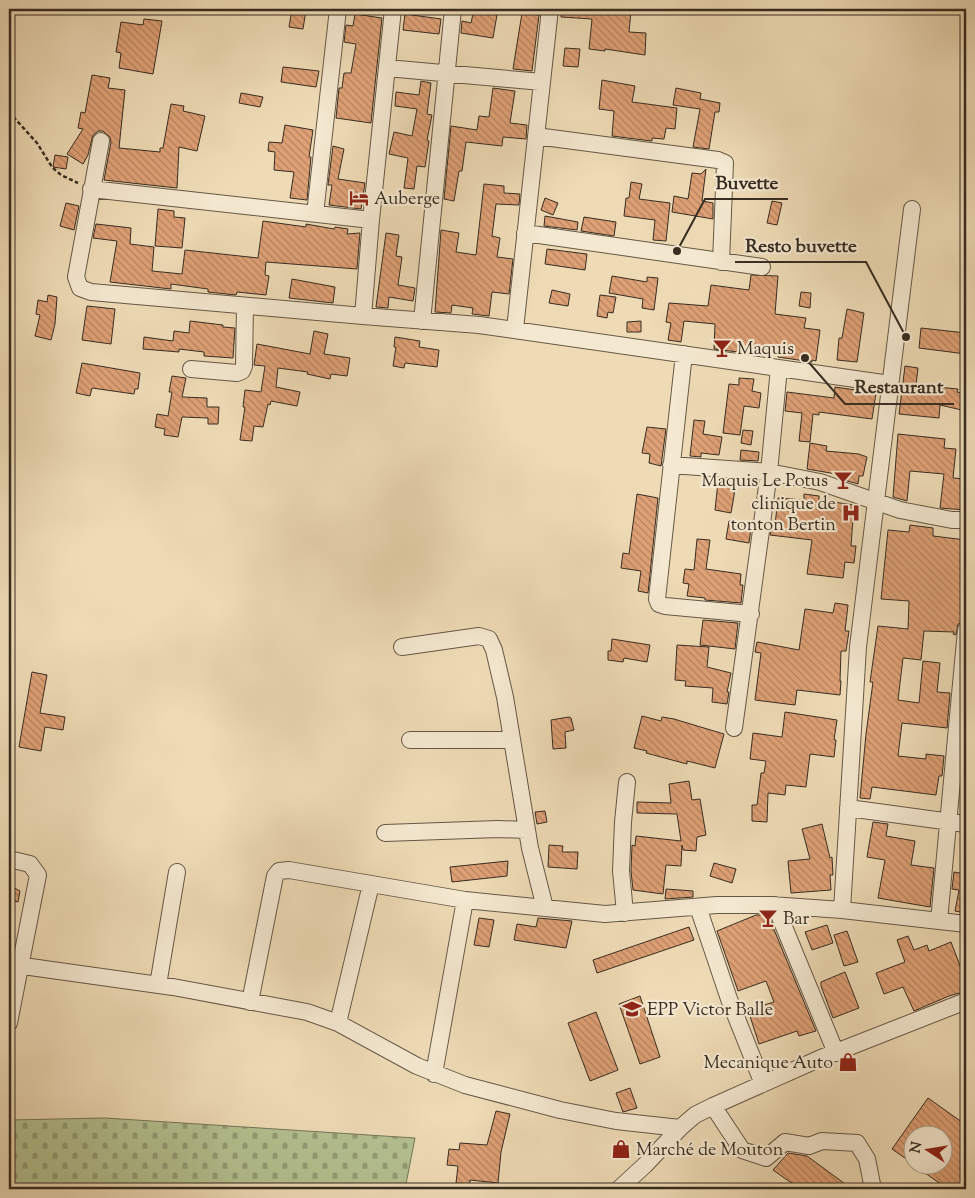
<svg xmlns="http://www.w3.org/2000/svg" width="975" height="1198" font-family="'Sorts Mill Goudy',serif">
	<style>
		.cemetery { fill: url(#cemetery-stones); stroke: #767659 }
		.building { fill: url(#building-back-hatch); stroke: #372c21 }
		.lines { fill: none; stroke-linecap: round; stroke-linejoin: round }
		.minor-casing { stroke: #655846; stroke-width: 18 }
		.path { stroke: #372c21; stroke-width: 2.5; stroke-dasharray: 4 2.5; stroke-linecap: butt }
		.minor { stroke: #f4e8d0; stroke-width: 16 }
		.labels { text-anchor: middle; stroke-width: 4.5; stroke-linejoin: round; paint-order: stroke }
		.poi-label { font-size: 18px; fill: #372c21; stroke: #f4e8d0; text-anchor: start }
		.leader { fill: none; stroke: #372c21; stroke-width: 2 }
		.callout-dot { fill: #372c21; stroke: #f4e8d0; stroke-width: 2 }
		.callout-label { font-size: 19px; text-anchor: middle; font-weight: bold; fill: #372c21; stroke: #f4e8d0; stroke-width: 4.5; stroke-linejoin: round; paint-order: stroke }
	</style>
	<defs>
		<pattern id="cemetery-stones" width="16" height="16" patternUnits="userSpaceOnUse" patternTransform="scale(1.25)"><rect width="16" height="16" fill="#b4c191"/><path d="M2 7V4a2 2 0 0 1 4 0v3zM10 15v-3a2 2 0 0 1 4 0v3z" fill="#939d76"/></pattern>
		<pattern id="building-back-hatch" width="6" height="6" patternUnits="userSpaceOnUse" patternTransform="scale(1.25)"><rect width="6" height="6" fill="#dfa176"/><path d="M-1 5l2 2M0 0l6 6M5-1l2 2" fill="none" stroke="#b68360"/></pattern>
	</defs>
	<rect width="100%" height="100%" fill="#eedbb6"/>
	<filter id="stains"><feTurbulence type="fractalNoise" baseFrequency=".004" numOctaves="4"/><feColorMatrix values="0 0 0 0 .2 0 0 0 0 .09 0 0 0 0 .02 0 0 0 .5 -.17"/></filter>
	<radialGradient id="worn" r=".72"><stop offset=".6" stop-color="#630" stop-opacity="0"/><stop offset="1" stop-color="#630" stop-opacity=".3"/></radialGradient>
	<path class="cemetery" d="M105 1118 415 1138 405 1189H9V1120Z"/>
	<path class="building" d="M292 9 306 10 303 29 289 27Z
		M474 9H498L493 38 461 33 462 21 471 23Z
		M561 9H615L631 11 629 32 646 33 645 55 605 49V51L589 49 592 19 561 17Z
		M522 13 539 15 532 71 513 69Z
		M355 14 382 18 371 123 336 118 339 88H342L344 73H351L356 44 344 42 346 25 353 26Z
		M405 14 441 19 439 34 403 30Z
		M144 19 162 21 153 74 119 68 121 53 116 52 121 22 143 25Z
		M565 48 580 49 578 67 563 66Z
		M283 67 319 71 316 87 281 82Z
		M92 75 110 78 108 88 125 90 119 148 160 152V148H163L171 104 184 106 183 111 205 116 197 151 179 147 177 188 104 180 111 142 110 137 103 131H98L93 135 88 155 83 164 67 154 83 129 78 128 81 112 85 113Z
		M602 80 635 86 632 102 677 108 675 129 666 128 664 139 652 138V141L612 136 614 111 599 109Z
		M421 81 431 83 427 114 432 115 427 140 429 141 425 167 417 166 414 189 404 188 408 158 389 154 394 132 412 136 417 109 395 106 396 92 419 95Z
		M493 88 515 91 510 123 527 125 526 139 503 137 502 146 466 142 462 171H459L454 201 444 199 451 126 477 130 479 116 489 117Z
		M676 88 701 93 700 99 720 103 719 112H715L709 149 693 147 700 109 673 105Z
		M241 93 263 97 260 107 239 103Z
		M285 125 313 130 309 157H311L307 200 290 198 294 172 274 170 275 152 268 151 269 142 282 143Z
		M333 146 344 149 338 179 365 183 361 209 329 205 332 185H328Z
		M55 155 68 157 66 169 53 167Z
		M706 169 702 201 713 203V219L672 212 674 196 688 199 692 173 701 174Z
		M631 182 642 184 639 199 670 203 666 241 653 240 655 220 624 216 626 198H629Z
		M484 184 504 186V193L520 194 519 205 496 204 492 236 500 238 497 257 513 259 509 294 492 292 489 316 472 314 473 308 452 305 451 313 435 312 441 230 459 233 456 252 476 255Z
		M545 198 558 203 553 215 541 210Z
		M772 201 782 203 777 225 767 223Z
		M66 203 79 206 74 230 60 226Z
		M158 209 174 211V217L185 218 182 248 155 246Z
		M545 216 578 222 577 230 544 226Z
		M584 217 616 222 614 236 581 231Z
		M263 221 306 227V224L334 229 335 227 348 229 347 234 360 233 357 269 266 262 265 275 269 276 266 295 237 292 236 295 208 292V289L171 284V289L162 288 110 282 117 241 93 238 96 224 131 228 130 244 154 247 152 271 182 274 185 250 258 258Z
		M386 233 399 235 396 256 402 257 398 285 415 288 413 301 389 297 388 308 376 307Z
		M547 249 587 254 585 270 545 264Z
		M751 275 778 276 775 314 806 318 804 328 820 330 816 361 812 360V362L778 357V355L755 350 754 354 714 349 715 324 684 321 681 342 668 340 671 323 666 322 669 303 708 306 711 285 749 290Z
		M612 276 647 282V277L658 278 654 310 642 308 643 299 609 293Z
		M292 279 335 287 333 303 289 298Z
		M552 290 570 294 568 306 549 303Z
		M801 292 811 293 810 308 799 306Z
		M48 295 57 297 55 324 51 340 35 336 40 315 36 314 38 300 47 302Z
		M600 295 616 297 613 313 608 312 607 318 597 316Z
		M87 306 115 309 111 344 82 340Z
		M847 309 864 313 857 362 837 360 839 338H842Z
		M190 321 223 325V327L235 328 233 358 204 356V352L179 349V352L143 349 144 337 173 341 174 331 189 333Z
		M641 321V332H627V322Z
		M921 328 966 333V354L919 348Z
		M314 331 328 334 324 354 350 358 347 376 331 374 330 379 307 374 308 372 278 368 276 387 300 392 297 406 271 401 270 405 268 404 263 427 254 426 252 441 240 440 245 407H243L245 390 261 392 265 366 254 365 257 344 310 354Z
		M395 337 420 341 419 347 439 350 437 367 405 363 404 368 393 366 396 347H394Z
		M82 363 140 373 138 389H135L134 394 92 388 90 396 76 393Z
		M905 366 918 368 916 385 958 389 957 392 966 394V411L940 405 939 418 899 414Z
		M172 376 186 378 182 397 207 398V407H219L218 424H208V418L182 417 178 437 164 435 165 429 155 427 157 414 168 416 172 392H169Z
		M739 378 754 379 752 391 761 393 759 408 744 406 740 435 723 433 729 384 739 385Z
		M835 387 876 393 872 419 819 412V415L813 414 810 442 799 441 802 413 785 411 787 392 834 398Z
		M694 420 705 421 703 434 722 437 719 455 701 453V457L690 456Z
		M647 427 666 429 661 466 649 463 650 454 642 453Z
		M743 430 753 431 751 445 741 443Z
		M898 434 945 439 944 448 956 449 953 478 966 479V510L940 508 944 474 910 471 907 501 893 497Z
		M810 443 827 446 826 451 859 454 867 457 863 476H859L858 484 841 479 842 475 807 469Z
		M741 450 759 452 758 461 740 460Z
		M718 482 736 484 731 513 715 510Z
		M637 494 658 498 648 593 638 591 641 571 621 568 623 553 629 554Z
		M804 494 819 496V500L854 505 851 546H856L854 563 845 562 843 578 807 574 812 540 770 535 772 524 775 525 778 498 804 500Z
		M729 521 751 525 752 521 749 543 726 539Z
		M910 525 933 528V536L966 540 965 615 966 616V620L958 624 956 635 953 634 954 632 924 631 921 660 903 658 898 700 919 703 923 661 940 663 937 692 950 693 947 728 902 723 898 756 926 759V754L944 756 942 776H939L936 795 872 787 870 799 860 798 866 734 873 682H870L878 626 908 629 909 601 881 599 888 530 909 532Z
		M697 539 710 540 706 569 741 574 740 585H743L741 603 705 600V598L687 596 689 584 683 583 685 569 694 570Z
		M835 603 848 605 845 631H849L846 651H841L840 681H841L840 695 797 690 795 705 755 700 761 653 755 652 757 642 799 650 805 609 833 613Z
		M703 620 738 623 735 649 700 645Z
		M612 639 650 645 647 662 624 658 623 662 608 660V651H611Z
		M677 645 709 647 707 667 731 673 727 692H729L727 704 712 702 713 688 685 686 686 681 675 680Z
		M32 672 47 675 40 713 65 717 63 730 45 727 41 751 19 747Z
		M785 712 837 720 834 740H836L834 757 810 754 806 787 786 785 785 795 768 793 767 822 752 821V805H757L761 773H764L766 761 750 759 753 733 782 737Z
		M642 716 661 721 662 717 674 719 724 734 715 768 687 761V764L646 753 647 751 634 748Z
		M569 717 571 718 574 730 565 732 566 748 553 749 551 720Z
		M689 781 692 800 700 799 706 835 697 837 696 851 683 850 682 845 681 866 666 865 663 894 633 890 631 871 632 845 635 846 636 836 681 841 677 814 637 813V802L671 803 669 784Z
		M545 811 547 822 537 824 535 812Z
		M873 822 888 824 886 836 915 841 911 865 934 868 930 907 878 898 885 860 867 857Z
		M822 824 830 858 832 857 833 875H830L831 890 791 893 788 861 810 859 802 829Z
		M549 845 563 846 562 852H578L577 869 548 867Z
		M508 861 507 876 452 882 450 867Z
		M714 863 736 869 732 883 710 876Z
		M954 872 966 874V913L955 911 959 890 952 889Z
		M9 885 20 891 18 902 9 900Z
		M666 889 693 891V897L665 899Z
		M756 915H768L816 1031 799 1036 797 1031 759 1044 748 1010 774 1002 766 981 738 991 717 931Z
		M479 918 494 920 489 947 474 945Z
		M538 918 572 921 566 948 514 940 517 924 536 927Z
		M827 925 833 943 812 950 805 932Z
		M689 927 694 940 597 973 593 960Z
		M847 931 858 962 844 966 834 935Z
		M908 936 914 950 927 945 929 951 951 942 962 971 966 969V991L949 996 914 1011 903 987 884 994 876 973 905 962 897 940Z
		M845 972 859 1008 833 1018 821 986V982Z
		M640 996 660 1057 640 1064 619 1004Z
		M596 1012 618 1070 590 1081 568 1023Z
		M630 1088 637 1108 623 1112 616 1093Z
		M928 1098 966 1125V1189H948L915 1166H942V1136H912V1163L892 1149Z
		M496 1111 510 1114 501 1152 498 1183 470 1180V1184L456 1183 458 1166 447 1165 449 1149 459 1150 460 1143 487 1145Z
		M788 1153 807 1156 852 1189H800L773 1170Z"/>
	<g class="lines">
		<g class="minor-casing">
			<path id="minor" d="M387 68 542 82
				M536 136 718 160 725 163 721 262
				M101 141 76 277 80 288 91 292 363 316 479 325 890 384
				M91 189 371 220
				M315 214 338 9
				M525 233 762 267
				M363 316 371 220 393 9
				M422 321 453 9
				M515 329 550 9
				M684 354 657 599 659 604 665 606 751 614
				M191 369 237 373 242 371 244 366 245 306
				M671 465 769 472 820 482 900 510 952 520H966
				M402 647 479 636 489 639 494 650 505 697 530 848 545 908
				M734 728 769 472 779 368
				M410 740H512
				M848 808 966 824
				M385 833 498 829 526 830
				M9 859 30 864 38 875 9 1023
				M775 905 836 1053
				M698 907 729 999 763 1084
				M842 910 858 647 912 209
				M625 913 621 871 623 822 627 782
				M939 921 966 630
				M9 964 173 987 307 1012 338 1023 417 1066 465 1085 560 1110 616 1121 680 1128
				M158 985 177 872
				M250 1002 275 876 279 871 289 870 465 900 605 914 717 905H771L842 910 966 924
				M338 1023 371 884
				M434 1074 465 900
				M713 1106 742 1150 766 1158 785 1142 809 1146 822 1141 857 1143 867 1159 873 1189
				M619 1189 645 1165 680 1128 695 1115 713 1106 821 1058 966 1001"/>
		</g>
		<path class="path" d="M9 112 37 143 52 167 61 175 78 183"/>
		<use href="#minor" class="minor"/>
	</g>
	<defs>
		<g id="hotel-bare" transform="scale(1.5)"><path d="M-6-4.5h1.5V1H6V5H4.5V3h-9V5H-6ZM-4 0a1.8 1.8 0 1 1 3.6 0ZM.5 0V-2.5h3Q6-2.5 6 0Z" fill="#8f2418" stroke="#f4e8d0" stroke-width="2.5" paint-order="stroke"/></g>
		<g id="bar-bare" transform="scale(1.5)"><path d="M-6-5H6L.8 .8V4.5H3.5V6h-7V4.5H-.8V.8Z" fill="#8f2418" stroke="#f4e8d0" stroke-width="2.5" paint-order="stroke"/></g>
		<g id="hospital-bare" transform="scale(1.5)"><path d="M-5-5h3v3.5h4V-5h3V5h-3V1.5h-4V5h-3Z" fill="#8f2418" stroke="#f4e8d0" stroke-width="2.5" paint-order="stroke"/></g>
		<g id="school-bare" transform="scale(1.5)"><path d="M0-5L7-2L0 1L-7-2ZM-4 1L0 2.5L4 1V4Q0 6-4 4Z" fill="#8f2418" stroke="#f4e8d0" stroke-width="2.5" paint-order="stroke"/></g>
		<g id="shop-bare" transform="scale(1.5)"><path d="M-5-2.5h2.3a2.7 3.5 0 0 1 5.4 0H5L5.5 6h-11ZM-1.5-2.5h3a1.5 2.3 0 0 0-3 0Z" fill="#8f2418" stroke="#f4e8d0" stroke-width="2.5" paint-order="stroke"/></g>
	</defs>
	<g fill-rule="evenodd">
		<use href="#hotel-bare" x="359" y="198"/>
		<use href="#bar-bare" x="722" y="348"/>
		<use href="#bar-bare" x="843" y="480"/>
		<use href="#hospital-bare" x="851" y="513"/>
		<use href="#bar-bare" x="768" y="918"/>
		<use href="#school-bare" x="632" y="1009"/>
		<use href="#shop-bare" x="848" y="1062"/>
		<use href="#shop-bare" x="621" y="1149"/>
	</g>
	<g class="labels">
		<g class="poi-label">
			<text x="374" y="204">Auberge</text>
			<text x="737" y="354">Maquis</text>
			<text x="828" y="486" text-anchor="end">Maquis Le Potus</text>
			<text x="836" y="509" text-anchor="end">clinique de<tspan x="836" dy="21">tonton Bertin</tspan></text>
			<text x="783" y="924">Bar</text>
			<text x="647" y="1015">EPP Victor Balle</text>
			<text x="833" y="1068" text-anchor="end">Mecanique Auto</text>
			<text x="636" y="1155">Marché de Mouton</text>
		</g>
	</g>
	<path class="leader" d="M677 251L705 199H788M906 337L866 262H735M805 358L845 404H954"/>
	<g class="callout-dot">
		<circle cx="677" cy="251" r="5"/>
		<circle cx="906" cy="337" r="5"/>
		<circle cx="805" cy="358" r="5"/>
	</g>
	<g class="callout-label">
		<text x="747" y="189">Buvette</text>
		<text x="801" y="252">Resto buvette</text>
		<text x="899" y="393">Restaurant</text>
	</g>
	<rect width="975" height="1198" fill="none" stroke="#eedbb6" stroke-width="30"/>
	<rect x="10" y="10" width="955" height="1178" fill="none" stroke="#372c21" stroke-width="2.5"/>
	<rect x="15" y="15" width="945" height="1168" fill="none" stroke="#372c21"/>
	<g transform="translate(928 1150) rotate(282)"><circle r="24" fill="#f4e8d0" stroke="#a89d8a"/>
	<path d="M0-4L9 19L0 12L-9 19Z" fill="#8f2418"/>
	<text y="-8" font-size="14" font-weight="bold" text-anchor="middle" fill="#372c21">N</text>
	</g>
	<rect width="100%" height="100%" filter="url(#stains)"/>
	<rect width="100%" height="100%" fill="url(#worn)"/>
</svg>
